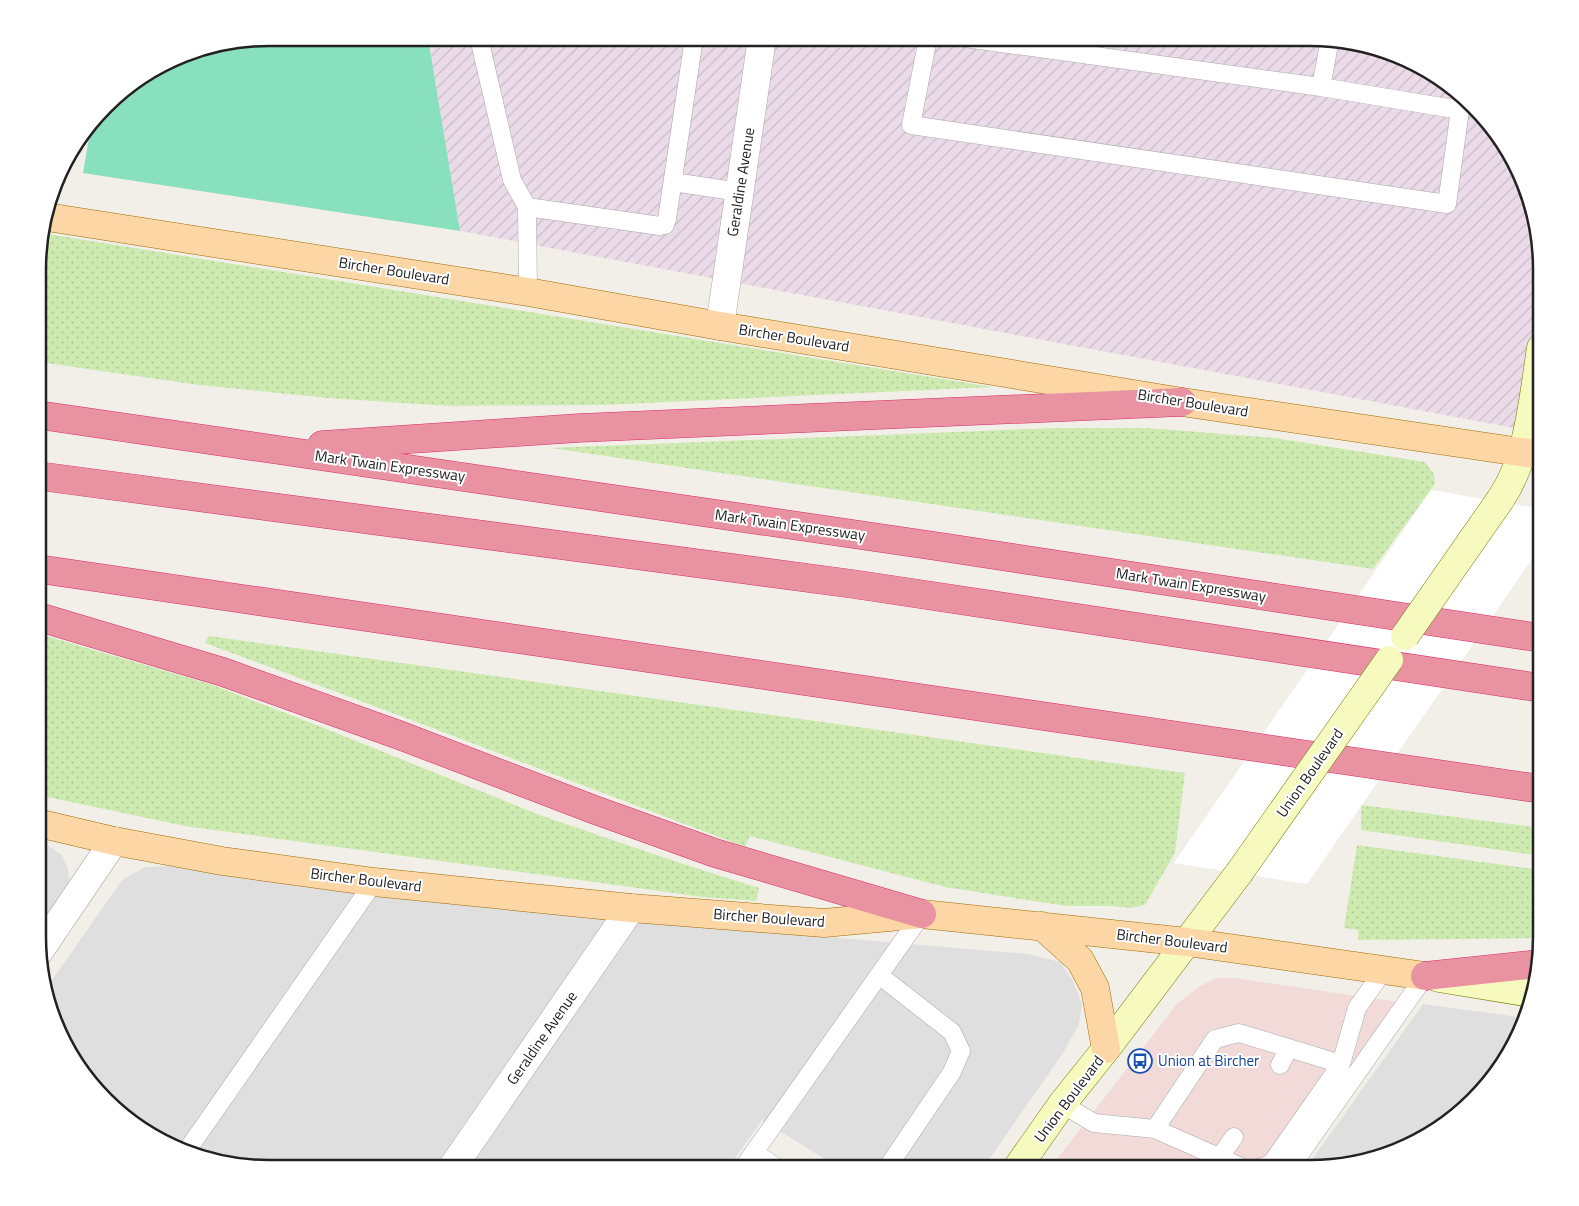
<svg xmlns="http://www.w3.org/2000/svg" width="1579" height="1206" font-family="'Titillium Web',sans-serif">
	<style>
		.residential { fill: #e0dfdf }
		.commercial { fill: #f2dad9 }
		.industrial { fill: url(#industrial-furrows) }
		.grass { fill: url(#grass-dots) }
		.pitch { fill: #88e0be }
		.pier { fill: #fff }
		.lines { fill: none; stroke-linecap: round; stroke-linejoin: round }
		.service-casing { stroke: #a9a9a9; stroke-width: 19 }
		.minor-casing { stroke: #a9a9a9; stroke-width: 29 }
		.secondary-casing { stroke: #707d05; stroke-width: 29 }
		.primary-casing { stroke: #a06b00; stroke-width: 29 }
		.motorway-casing { stroke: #dc2a67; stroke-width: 29 }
		.service { stroke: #fff; stroke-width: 18 }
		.minor { stroke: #fff; stroke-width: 28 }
		.secondary { stroke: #f7fabf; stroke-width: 28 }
		.primary { stroke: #fcd6a4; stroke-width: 28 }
		.motorway { stroke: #e892a2; stroke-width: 28 }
		.secondary-bridge-casing { stroke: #707d05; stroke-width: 29; stroke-linecap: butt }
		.secondary-bridge { stroke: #f7fabf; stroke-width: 28 }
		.labels { text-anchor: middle; stroke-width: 4; stroke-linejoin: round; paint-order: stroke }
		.street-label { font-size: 15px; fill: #222; stroke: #fff }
		.transit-label { font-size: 15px; fill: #164399; stroke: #fff; text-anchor: start }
		.rim { fill: none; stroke: #222; stroke-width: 2.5 }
	</style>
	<defs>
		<pattern id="industrial-furrows" width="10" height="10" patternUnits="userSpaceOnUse" patternTransform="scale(1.25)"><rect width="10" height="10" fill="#ebdbe8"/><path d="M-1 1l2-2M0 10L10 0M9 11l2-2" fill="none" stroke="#c9bcc7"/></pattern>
		<pattern id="grass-dots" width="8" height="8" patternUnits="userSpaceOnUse" patternTransform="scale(1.25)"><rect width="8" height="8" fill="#cdebb0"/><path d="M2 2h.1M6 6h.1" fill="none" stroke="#b0c997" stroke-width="1.8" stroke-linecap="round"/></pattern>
	</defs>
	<rect width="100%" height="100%" fill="#f2efe9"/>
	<path class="residential" d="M38 843 47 845 62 855 68 869 69 885 38 934Z
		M169 866 429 899 678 924 1028 954 1060 962 1073 981 1082 1004 1079 1024 1063 1053 983 1168H839L762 1120 728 1168H254L181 1151 117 1111 62 1040 47 987 123 879 146 867Z
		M1423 1004 1526 1018 1524 1026 1484 1089 1412 1145 1306 1168Z"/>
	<path class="commercial" d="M1217 978H1234L1398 1002 1280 1168H1050L1177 1004 1200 986Z"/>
	<path class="industrial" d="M428 38H1325L1398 55 1462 95 1518 167 1541 269V433L460 231Z"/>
	<path class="grass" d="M42 233 147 250 992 387 602 405 449 406 327 398 199 385 39 362 40 238Z
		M1056 428H1147L1275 438 1425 462 1434 474 1435 484 1373 569 551 448Z
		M39 634 210 684 319 726 537 814 674 861 759 888 756 901 703 897 185 826 38 795Z
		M209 636 1185 773 1175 853 1145 905 1130 908 1111 906H1066L945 887 750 836 745 847 398 715 205 643Z
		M1361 805 1541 828V856L1361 830Z
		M1357 845 1541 870V938L1358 940V930L1344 928Z"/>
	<path class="pitch" d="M269 38H428L460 231 83 173 91 126 117 95 194 50Z"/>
	<path class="pier" d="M1431 490 1541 509V546L1307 884 1174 863Z"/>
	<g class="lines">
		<g class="service-casing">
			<path id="service" d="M479 38 512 180 527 207 660 226 665 225 667 219 694 38
				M928 38 911 125 1447 204 1460 110 1321 87 1330 39
				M965 38 1321 87
				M673 182 740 192
				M527 207 528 292
				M879 975 952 1032 961 1051 952 1072 887 1168
				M1280 1065 1289 1048
				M1062 1104 1094 1123 1155 1129 1215 1039 1239 1033 1341 1064 1357 1008 1384 970
				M1155 1129 1243 1168
				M186 1152 374 882
				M754 1152 777 1168
				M1220 1157 1234 1137
				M743 1168 922 914
				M1259 1168 1271 1164 1341 1064
				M1290 1168 1425 976"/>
		</g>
		<g class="minor-casing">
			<path id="minor" d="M720 326 762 38
				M38 953 114 841
				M452 1168 631 908"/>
		</g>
		<g class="secondary-casing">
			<path id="secondary" d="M1500 500C1529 458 1533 399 1541 348
				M1439 978 1531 993
				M1017 1168 1062 1104 1106 1049 1239 873"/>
		</g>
		<g class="primary-casing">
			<path id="primary" d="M47 217 528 292 720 326 1182 402 1541 455
				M38 823 114 841 222 861 374 882 631 908 824 923 922 914 1187 942 1425 976
				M1042 926 1080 960 1095 988 1106 1049"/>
		</g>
		<g class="motorway-casing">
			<path id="motorway" d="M39 415 935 546 1541 638
				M322 445 579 428 1182 402
				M39 476 853 584 1541 688
				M39 569 1541 789
				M39 617 223 672 399 735 595 810 715 853 922 914
				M1425 976 1538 964"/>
		</g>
		<use href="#service" class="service"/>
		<use href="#minor" class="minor"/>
		<use href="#secondary" class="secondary"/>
		<use href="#primary" class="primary"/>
		<use href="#motorway" class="motorway"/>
		<g class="secondary-bridge-casing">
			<path id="secondary-bridge" d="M1405 636 1500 500
				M1239 873 1389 660"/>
		</g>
		<use href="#secondary-bridge" class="secondary-bridge"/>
	</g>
	<defs>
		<g id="bus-ring" transform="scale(1.25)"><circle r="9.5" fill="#fff" stroke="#1a4fb4" stroke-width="1.5"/><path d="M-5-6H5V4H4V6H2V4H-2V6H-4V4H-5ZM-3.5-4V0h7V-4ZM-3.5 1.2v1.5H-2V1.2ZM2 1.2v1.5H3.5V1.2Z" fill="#1a4fb4"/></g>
	</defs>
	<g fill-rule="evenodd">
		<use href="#bus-ring" x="1140" y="1061"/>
	</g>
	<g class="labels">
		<g class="street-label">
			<text transform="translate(741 182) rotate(-81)" y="5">Geraldine Avenue</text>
			<text transform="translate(394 271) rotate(9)" y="5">Bircher Boulevard</text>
			<text transform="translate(794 338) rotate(9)" y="5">Bircher Boulevard</text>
			<text transform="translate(1193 403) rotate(9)" y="5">Bircher Boulevard</text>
			<text transform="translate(390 466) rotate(8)" y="5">Mark Twain Expressway</text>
			<text transform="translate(790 525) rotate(8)" y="5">Mark Twain Expressway</text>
			<text transform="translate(1191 585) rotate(9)" y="5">Mark Twain Expressway</text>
			<text transform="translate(1310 773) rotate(-55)" y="5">Union Boulevard</text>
			<text transform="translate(366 880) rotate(7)" y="5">Bircher Boulevard</text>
			<text transform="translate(769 918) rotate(4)" y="5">Bircher Boulevard</text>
			<text transform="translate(1172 941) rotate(7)" y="5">Bircher Boulevard</text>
			<text transform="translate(542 1038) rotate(-55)" y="5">Geraldine Avenue</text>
			<text transform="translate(1069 1099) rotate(-53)" y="5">Union Boulevard</text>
		</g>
		<g class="transit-label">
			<text x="1158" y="1066">Union at Bircher</text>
		</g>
	</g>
	<path d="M0 0H1579V1206H0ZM269 46H1310A223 223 0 0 1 1533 269V937A223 223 0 0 1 1310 1160H269A223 223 0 0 1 46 937V269A223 223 0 0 1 269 46Z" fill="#fff" fill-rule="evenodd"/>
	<path class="rim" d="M269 46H1310A223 223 0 0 1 1533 269V937A223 223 0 0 1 1310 1160H269A223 223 0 0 1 46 937V269A223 223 0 0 1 269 46Z"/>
</svg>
